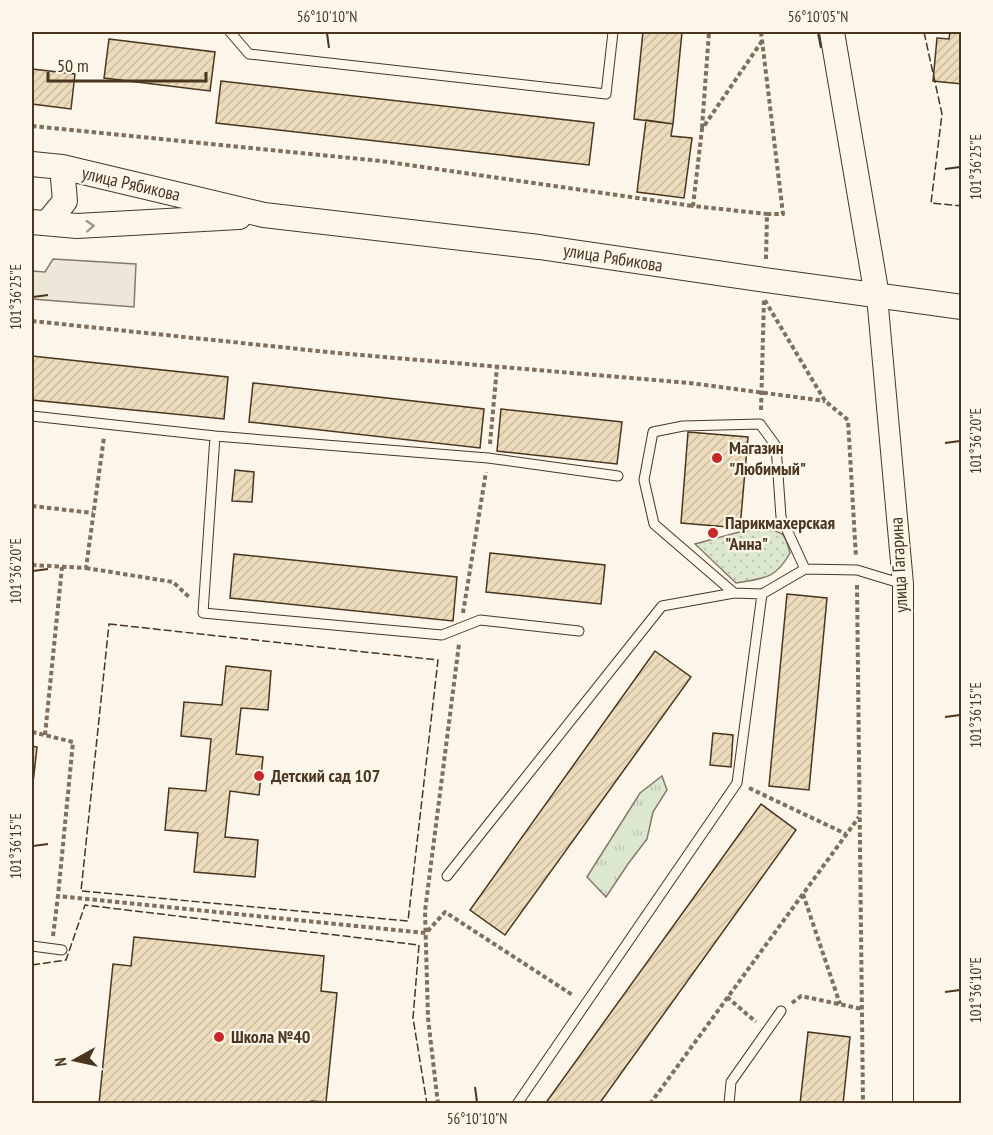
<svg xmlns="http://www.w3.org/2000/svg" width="993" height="1135" font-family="'PT Sans Narrow',sans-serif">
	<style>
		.grass { fill: url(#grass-dots); stroke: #887966; stroke-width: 1.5 }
		.park { fill: url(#park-tufts); stroke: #887966; stroke-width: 1.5 }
		.parking { fill: #ede7d9; stroke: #887966; stroke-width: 1.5 }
		.building { fill: url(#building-hatch); stroke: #4a3520; stroke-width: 1.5 }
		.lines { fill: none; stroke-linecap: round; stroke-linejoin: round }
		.service-casing { stroke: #4a3520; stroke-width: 11 }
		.minor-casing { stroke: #4a3520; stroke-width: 22 }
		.tertiary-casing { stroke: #4a3520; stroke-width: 26 }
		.path { stroke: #7f6f5c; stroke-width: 4; stroke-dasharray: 4.5 3; stroke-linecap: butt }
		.service { stroke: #fbf6e9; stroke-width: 9 }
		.minor { stroke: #fbf6e9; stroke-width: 20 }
		.tertiary { stroke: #fbf6e9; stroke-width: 24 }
		.fence { stroke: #4a3520; stroke-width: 1.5; stroke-dasharray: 8 3; stroke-linecap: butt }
		.oneway { stroke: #a29684 }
		.ticks { fill: none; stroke: #4a3520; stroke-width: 2 }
		.poi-dot { fill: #c62828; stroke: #fbf6e9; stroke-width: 2 }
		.labels { text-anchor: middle; stroke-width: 4.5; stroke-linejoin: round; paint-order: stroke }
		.street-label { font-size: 18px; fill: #4a3520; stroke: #fbf6e9 }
		.poi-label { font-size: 18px; font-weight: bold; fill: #4a3520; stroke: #fbf6e9; text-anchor: start }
		.neatline { fill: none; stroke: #4a3520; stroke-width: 2 }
		.ticks-label { font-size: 15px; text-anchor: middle; fill: #4a3520 }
	</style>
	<defs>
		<pattern id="grass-dots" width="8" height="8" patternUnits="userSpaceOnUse" patternTransform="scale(1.5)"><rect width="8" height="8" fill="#dce7d0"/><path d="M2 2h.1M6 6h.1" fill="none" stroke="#bec7b2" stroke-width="1.8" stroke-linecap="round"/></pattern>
		<pattern id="park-tufts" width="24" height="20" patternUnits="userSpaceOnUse" patternTransform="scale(1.5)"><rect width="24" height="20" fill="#dce7d0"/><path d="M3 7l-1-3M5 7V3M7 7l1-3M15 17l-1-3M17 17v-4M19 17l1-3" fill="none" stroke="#bec7b2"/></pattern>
		<pattern id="building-hatch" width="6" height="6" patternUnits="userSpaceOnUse" patternTransform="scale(1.5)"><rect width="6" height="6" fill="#ecdcbc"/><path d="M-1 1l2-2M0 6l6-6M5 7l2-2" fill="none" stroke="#ccbda1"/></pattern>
	</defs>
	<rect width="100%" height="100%" fill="#fbf6e9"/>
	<path class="grass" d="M763 528C784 532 785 533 790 553 775 580 763 578 736 583L695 544 743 531Z"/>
	<path class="park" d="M662 776 667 790 653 812 647 839 628 864 606 897 587 877 640 793Z"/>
	<path class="parking" d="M53 259 136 264 134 307 32 299V271L45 272Z"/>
	<path class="building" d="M643 32H682L673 124 634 119Z
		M950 32H962V84L933 81 937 38 949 39Z
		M109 39 215 52 210 91 104 78Z
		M32 69 75 74 71 109 32 104Z
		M221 81 594 123 589 165 216 123Z
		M646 120 673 124 671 136 692 138 684 198 637 192Z
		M32 356 228 377 224 419 32 400Z
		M253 383 484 409 480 448 249 422Z
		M501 409 622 422 617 464 497 451Z
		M688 432 748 437 740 528 681 523Z
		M235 470 254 472 252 502 232 501Z
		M490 553 605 565 601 604 486 592Z
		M234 554 457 577 453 621 230 598Z
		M787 594 827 598 809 790 769 786Z
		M655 651 691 677 505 935 470 910Z
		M226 666 271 671 268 710 241 708 236 754 263 757 259 795 230 791 225 837 258 840 255 877 194 872 198 833 165 830 169 788 206 791 211 739 181 736 184 702 222 705Z
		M713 733 733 735 731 767 710 765Z
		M32 746 37 747 32 792Z
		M761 804 796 830 599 1104H545Z
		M134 937 324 956 321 991 337 993 326 1102 311 1101V1104H99L113 964 131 966Z
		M808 1032 850 1037 843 1104H800Z"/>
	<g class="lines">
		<g class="service-casing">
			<path id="service" d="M230 32 249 54 606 94 613 32
				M32 416 215 436 488 458 618 476
				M215 436 203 613 442 635 480 620 579 631
				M734 593 654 524 644 480 653 432 683 426 760 424 776 446 781 517 805 569
				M447 876 662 606 734 593 762 594
				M32 946 62 950
				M517 1104 737 783 762 594 805 569 857 570 903 584
				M729 1104 731 1082 781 1011"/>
		</g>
		<g class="minor-casing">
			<path id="minor" d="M877 296 903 584V1104"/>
		</g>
		<g class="tertiary-casing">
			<path id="tertiary" d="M832 32 877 296
				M32 164 62 167 264 215 539 247 765 280 962 307
				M32 222 77 226 239 217
				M47 223 65 201 62 167"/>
		</g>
		<path class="path" d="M761 32 783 214H767L766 259
			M762 41 702 129 693 206 767 214
			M32 126 381 161 693 206
			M702 128 709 32
			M32 321 337 353 690 383 825 401
			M761 410 764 299 825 401 848 420 856 557
			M490 444 497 367
			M32 506 93 513
			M32 565 86 568 104 437
			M86 568 173 582 189 597
			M857 585 863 1104
			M463 613 486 472
			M32 732 73 742 58 896
			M45 735 62 567
			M749 788 846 834
			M803 894 840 1004
			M53 936 58 896 426 933 445 912 574 996
			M727 997 756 1022
			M792 1003 801 996 862 1009
			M438 1104 428 1018 425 911 459 644
			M650 1104 859 817"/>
		<use href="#service" class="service"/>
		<use href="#minor" class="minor"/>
		<use href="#tertiary" class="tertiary"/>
		<path class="fence" d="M924 32 942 114 931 203 962 206
			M109 624 438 660 408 921 81 891Z
			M32 965 66 960 85 905 419 945 413 1018 427 1104"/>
	</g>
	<defs><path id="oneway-chevron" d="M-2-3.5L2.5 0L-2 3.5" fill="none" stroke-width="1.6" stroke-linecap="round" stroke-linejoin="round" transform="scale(1.5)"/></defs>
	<use class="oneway" href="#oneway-chevron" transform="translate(90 226) rotate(-3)"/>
	<path class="ticks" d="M327 33 329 48M818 33 821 48M945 169 960 167M33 297 48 295M945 443 960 441M33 571 48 569M945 717 960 715M33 846 48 844M945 992 960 990M475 1087 477 1102"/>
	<g class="poi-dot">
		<circle cx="717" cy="458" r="6"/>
		<circle cx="713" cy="533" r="6"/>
		<circle cx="259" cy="776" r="6"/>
		<circle cx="219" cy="1037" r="6"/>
	</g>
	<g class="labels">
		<g class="street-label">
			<text transform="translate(131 184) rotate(13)" y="6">улица Рябикова</text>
			<text transform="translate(613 258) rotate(9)" y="6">улица Рябикова</text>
			<text transform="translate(899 565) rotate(-93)" y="6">улица Гагарина</text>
		</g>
		<g class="poi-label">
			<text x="729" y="454">Магазин<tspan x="729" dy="21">"Любимый"</tspan></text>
			<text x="725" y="529">Парикмахерская<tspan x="725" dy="21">"Анна"</tspan></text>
			<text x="271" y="782">Детский сад 107</text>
			<text x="231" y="1043">Школа №40</text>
		</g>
	</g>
	<rect width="993" height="1135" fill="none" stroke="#fbf6e9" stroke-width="66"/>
	<g transform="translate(75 1060) rotate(262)" stroke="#fbf6e9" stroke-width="4.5" paint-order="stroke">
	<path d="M0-4.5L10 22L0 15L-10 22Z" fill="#4a3520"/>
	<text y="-9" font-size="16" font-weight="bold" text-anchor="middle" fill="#4a3520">N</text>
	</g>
	<path d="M48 72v9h158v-9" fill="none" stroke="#4a3520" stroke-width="3"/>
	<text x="57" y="72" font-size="18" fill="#4a3520" stroke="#fbf6e9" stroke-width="4.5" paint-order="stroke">50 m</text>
	<rect x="33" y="33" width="927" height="1069" class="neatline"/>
	<g class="ticks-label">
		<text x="327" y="22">56°10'10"N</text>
		<text x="818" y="22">56°10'05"N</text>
		<text transform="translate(976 167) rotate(-90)" y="5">101°36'25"E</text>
		<text transform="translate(16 297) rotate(-90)" y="5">101°36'25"E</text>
		<text transform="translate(976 441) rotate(-90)" y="5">101°36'20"E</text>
		<text transform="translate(16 571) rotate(-90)" y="5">101°36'20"E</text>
		<text transform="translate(976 715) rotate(-90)" y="5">101°36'15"E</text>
		<text transform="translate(16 846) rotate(-90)" y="5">101°36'15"E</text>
		<text transform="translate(976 990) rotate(-90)" y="5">101°36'10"E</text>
		<text x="477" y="1124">56°10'10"N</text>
	</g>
</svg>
